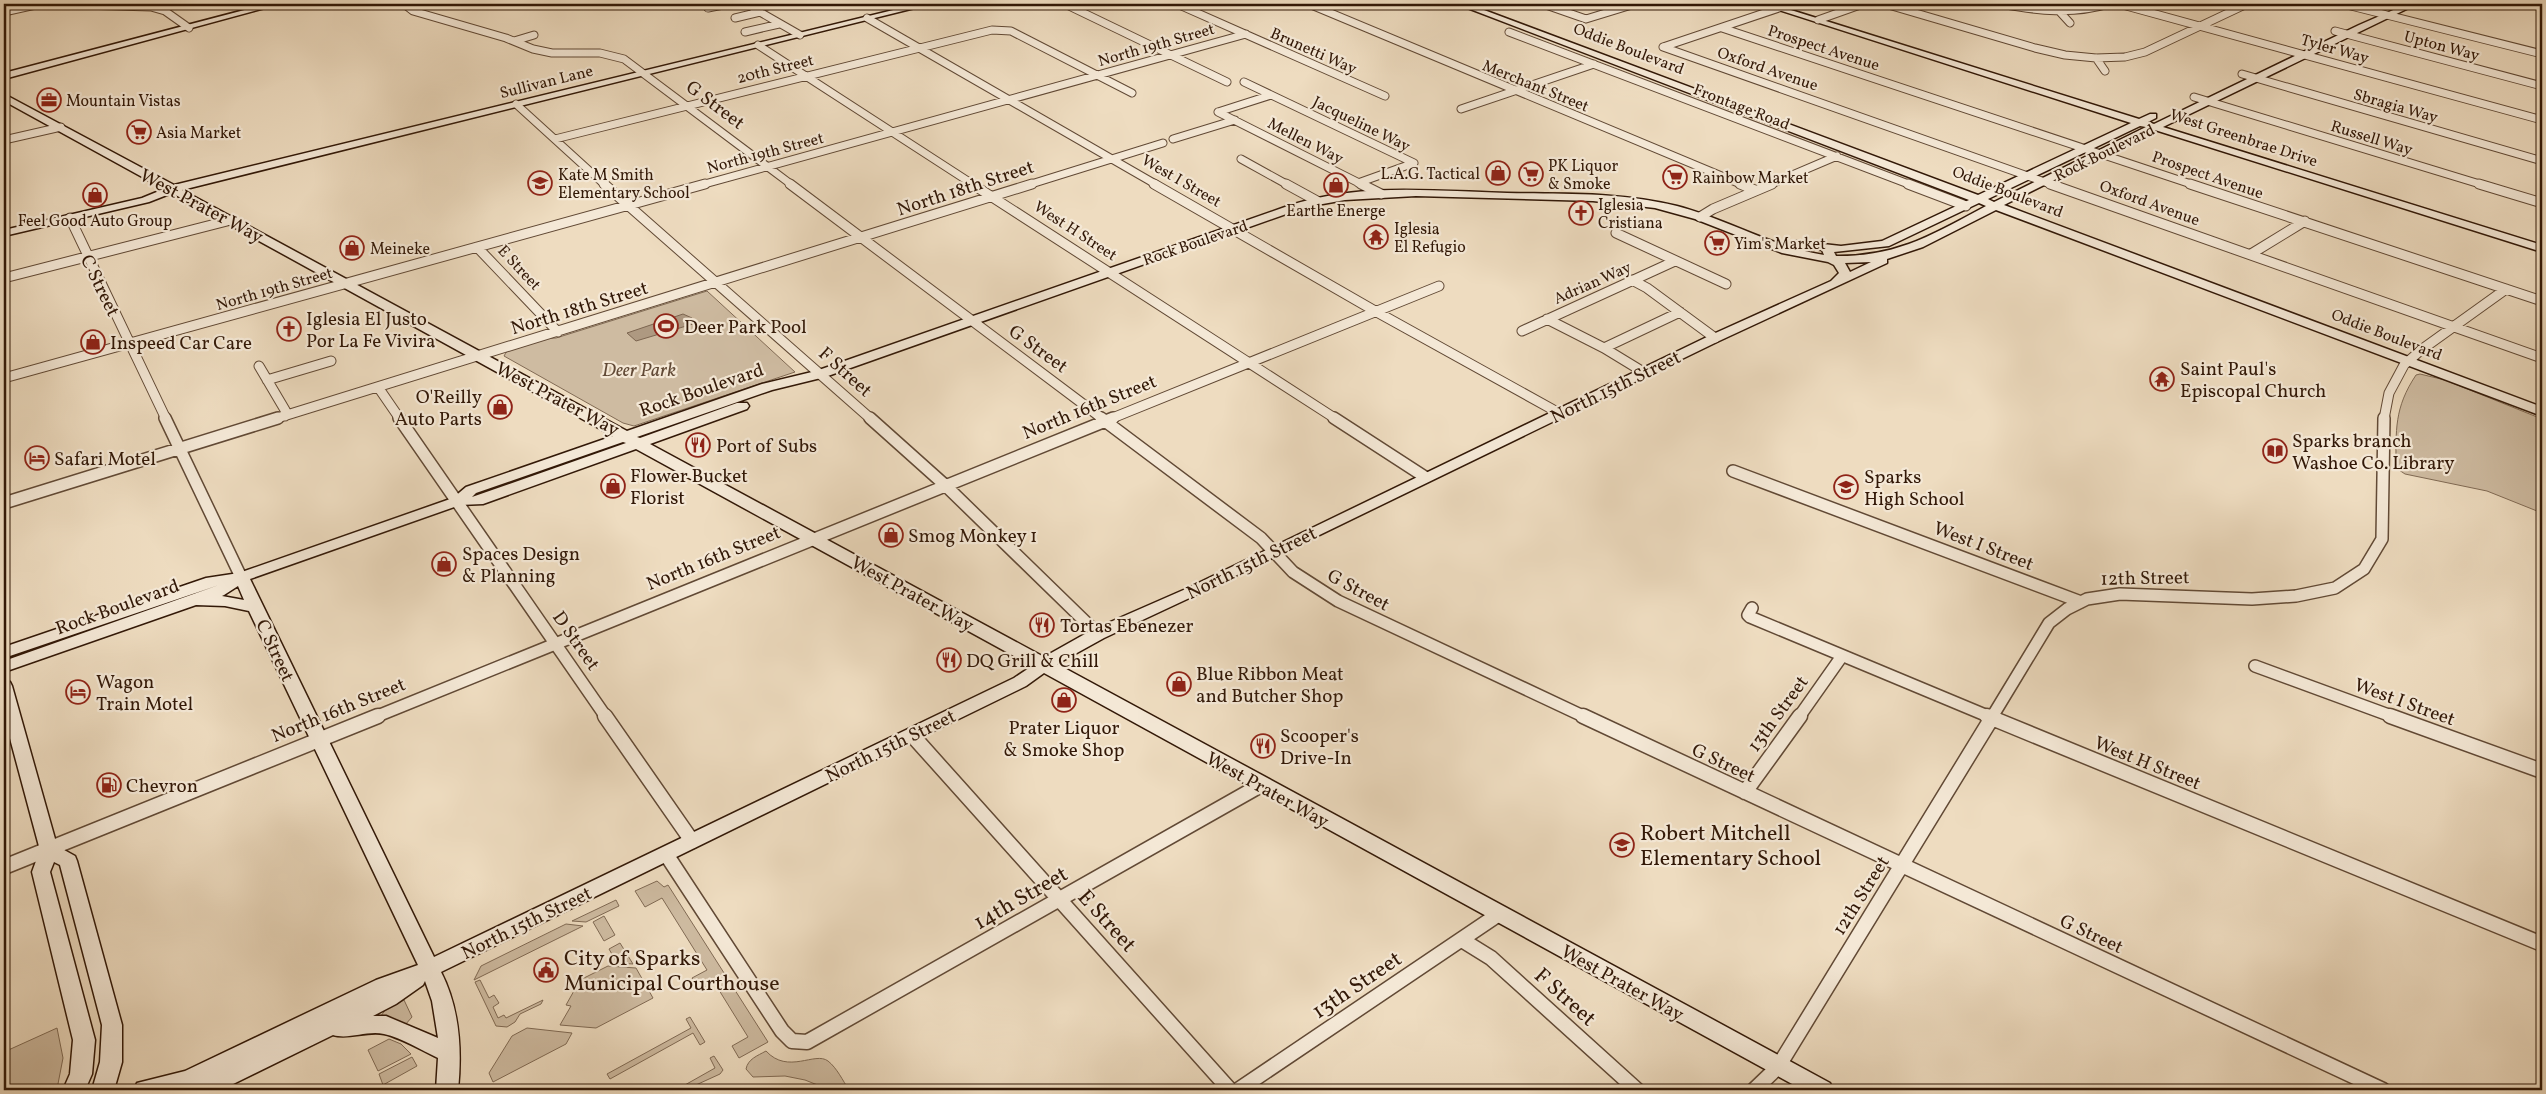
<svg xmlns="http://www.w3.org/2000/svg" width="2546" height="1094" font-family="Vollkorn,serif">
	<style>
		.green { fill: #cebba1; stroke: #806a54 }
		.water { fill: #ae9981; stroke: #7c6550 }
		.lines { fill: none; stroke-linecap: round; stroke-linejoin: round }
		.street-far3-casing { stroke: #614935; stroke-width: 9 }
		.street-far2-casing { stroke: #614935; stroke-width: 11 }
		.street-far1-casing { stroke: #614935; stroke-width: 14 }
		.street-casing { stroke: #614935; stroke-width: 17 }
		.secondary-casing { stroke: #321807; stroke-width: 3 }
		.street-far3 { stroke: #f4e8d6; stroke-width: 7 }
		.street-far2 { stroke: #f4e8d6; stroke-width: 9 }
		.street-far1 { stroke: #f4e8d6; stroke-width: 11 }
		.street { stroke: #f4e8d6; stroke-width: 14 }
		.secondary { fill: #f4e8d6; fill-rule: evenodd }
		.labels { text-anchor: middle; stroke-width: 4.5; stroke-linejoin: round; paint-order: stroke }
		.far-street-label { font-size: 16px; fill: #321807; stroke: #f4e8d6 }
		.far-poi-label { font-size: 16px; fill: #321807; stroke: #f4e8d6; text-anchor: start }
		.street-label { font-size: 19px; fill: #321807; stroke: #f4e8d6 }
		.poi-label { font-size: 19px; fill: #321807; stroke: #f4e8d6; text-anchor: start }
		.park-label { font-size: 19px; font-style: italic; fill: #614935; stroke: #f4e8d6 }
		.near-poi-label { font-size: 22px; fill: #321807; stroke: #f4e8d6; text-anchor: start }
		.near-street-label { font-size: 22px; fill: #321807; stroke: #f4e8d6 }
	</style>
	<rect width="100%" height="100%" fill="#eedcc0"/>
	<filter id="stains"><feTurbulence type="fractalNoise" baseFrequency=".004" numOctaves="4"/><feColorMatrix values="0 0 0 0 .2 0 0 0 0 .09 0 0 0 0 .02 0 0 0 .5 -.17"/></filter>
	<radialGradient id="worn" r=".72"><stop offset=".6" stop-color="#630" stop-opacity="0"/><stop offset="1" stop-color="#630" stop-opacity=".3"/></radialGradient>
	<path class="green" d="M707 291 795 372 634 426 623 423 504 356C511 341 541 339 556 338Z
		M2420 374 2445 380 2542 419V513L2487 491 2405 474 2396 468C2396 430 2394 408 2416 375Z
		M657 881 664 887 668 885 768 1042 739 1058 732 1046 748 1037 714 982 700 990 692 978 707 970 662 898 645 907 635 891Z
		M616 900 619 906 586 922 572 921Z
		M604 916 615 935 604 941 593 922Z
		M566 924 583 926 474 980 481 966Z
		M620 943 633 964 617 963 609 949Z
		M608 966 636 968 653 998 596 1028 560 1025 571 1006 566 1005 575 989 570 988 572 984Z
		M480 980 489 998 494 995 499 1003 493 1007 498 1018 504 1015 506 1018 543 1000 541 1004 520 1014 515 1022 507 1027 496 1026 475 982Z
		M404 1000 412 1017 405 1025 378 1020 386 1009Z
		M690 1017 705 1042 700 1045 693 1033 610 1079 607 1074 691 1028 686 1019Z
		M57 1028 63 1058 57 1089 4 1090V1052Z
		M527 1028 572 1033 566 1044 493 1082 489 1073 512 1036Z
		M389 1039 401 1044 411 1054 378 1071 368 1050Z
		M766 1051C788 1075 815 1051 828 1061 837 1068 843 1081 849 1090H830L805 1080 785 1076 753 1077 746 1069C748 1059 757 1056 766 1051Z
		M714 1056 723 1070 720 1074 685 1090H676L715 1068 710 1058Z
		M412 1057 417 1066 383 1085 379 1074Z"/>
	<path class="water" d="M683 314 692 318 693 324 636 341 627 333Z"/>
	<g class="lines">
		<g class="street-far3-casing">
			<path id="street-far3" d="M47 4 151 7 165 11 189 28
				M404 4 413 11 506 38 533 49 552 53H600L624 59 792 185
				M746 4 800 35
				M1065 4 1227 82
				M1177 4 1385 96
				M1309 4 1743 185
				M1543 4 1586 19 1635 4
				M1885 4 2035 48 2065 55 2096 58 2125 57 2145 52 2247 4
				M2002 4C2038 11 2073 15 2109 4
				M2119 4 2542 120
				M2343 4 2542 54
				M708 8 728 4
				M754 9 776 4
				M2059 11 2070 23
				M4 12 40 4
				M735 18 760 12
				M867 18 1157 185
				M1818 20 1863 4
				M1722 28 2194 185
				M2335 31 2542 86
				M745 32 779 24
				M1509 32 1911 185
				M514 41 534 35
				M758 45 974 185
				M1663 47 2053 185
				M1663 47 1779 8
				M2096 58 2105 71
				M2242 74 2542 161
				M1244 82 1414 163 1358 183
				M2194 97 2483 185
				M516 104 605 185
				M1461 109 1594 64
				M1218 112 1363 185
				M1218 112 1271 95
				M555 139 992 30 1011 31 1132 93
				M1173 139 1235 120
				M4 140 61 127
				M1241 159 1288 185
				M701 185 1246 34
				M1028 185 1163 143
				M1769 185 1837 156"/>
		</g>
		<g class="street-far2-casing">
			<path id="street-far2" d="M604 184 871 419
				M790 184 1103 419
				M972 184 1336 419
				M1154 184 1375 311 1559 413
				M1286 184 1317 201
				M1361 184 1381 194
				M1740 184 1755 190
				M1908 184 1966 206
				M2050 184 2542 358
				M2190 184 2542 301
				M2479 184 2542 203
				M1700 217 1713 209 1772 184
				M70 218 166 419
				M1616 233 1726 284
				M477 247 558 332
				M2251 254 2305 221
				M4 278 231 220
				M1632 280 1647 288 1715 338
				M1547 319 1604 348 1645 373
				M1522 331 1675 261
				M1604 348 1680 312
				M259 366 285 410V416
				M4 378 705 184
				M267 380 331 361
				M378 387 400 419
				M274 419 1032 184
				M1110 419 1439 286
				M2384 419 2389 393 2404 365 2421 350 2506 289"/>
		</g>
		<g class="street-far1-casing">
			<path id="street-far1" d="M165 418 241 577
				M399 418 606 717
				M870 418 946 486 1098 634
				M1101 418 1261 538 1293 572 1338 601 1585 717
				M1334 418 1425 477
				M1733 471 2081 602
				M4 503 278 418
				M1752 608 1748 615 1750 617 1990 717
				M2255 666 2394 717
				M375 717 1113 418
				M1799 717 1842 656
				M1992 717 2049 623 2067 609 2087 599 2120 594 2252 599 2296 596 2335 588 2364 569 2382 539 2384 418"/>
		</g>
		<g class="street-casing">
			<path id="street" d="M605 716 692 841
				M1583 716 2383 1090
				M1987 716 2542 944
				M2390 716 2542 771
				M912 735 1230 1090
				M1745 792 1800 716
				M666 854 782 1031 792 1041 807 1042 1261 785
				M4 867 378 716
				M1462 940 1491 958 1637 1090
				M1238 1090 1499 914
				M1754 1090 1778 1067 1993 716"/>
		</g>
		<g class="secondary-casing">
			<path id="secondary" d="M267 4H280L4 79V73Z
				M918 4H931L182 190 627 431 762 384 816 371 1285 207C1357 182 1433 191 1507 193 1564 194 1621 192 1677 206 1727 219 1772 247 1824 255L1822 250 1796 247 1790 244 1796 241 1841 246 1882 241 1969 200 1457 4H1468L1978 195 2131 123 1760 4H1772L2139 119 2150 114H2156V118L2148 122 2154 124 2359 25 2407 4H2417L2163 127 2542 245V252L2155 130 2004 205 2542 407V416L1996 210 1923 247 1887 259V263L1719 341 1198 594 1104 638 1057 664 1830 1083 1833 1090H1803L1044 673 1026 686 441 972C460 1009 462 1050 458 1090H436L438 1058C421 1050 402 1038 384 1034 367 1030 349 1040 333 1035L221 1090H189L190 1088 181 1090H134L137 1083 185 1071 376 980 418 965 249 611 225 606 196 605 4 672V661L219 585 4 658V647L206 578 239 573 453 498 466 487 613 436 172 193 149 202 4 236V230L142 198 164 189 4 101V94L174 185ZM2140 126 2146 127 1994 202 1988 199ZM1416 196 1593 201 1655 208 1695 219 1782 253 1828 262 1834 265 1839 273 1831 281 1711 335 1188 588 1092 630 1044 657 650 444 747 409 749 406 747 403H737L640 438 637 437 772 390 825 377 1306 207 1345 200ZM1979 203 1986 206C1934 234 1897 257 1836 256L1834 252 1889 246ZM1871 262 1850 272 1845 263ZM623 442 626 443 472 497 476 493ZM636 449 1032 666 1014 678 434 957 250 579 460 505 483 504ZM238 586 244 600 222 596 224 595ZM425 981 432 1001 438 1038 386 1016H373L396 1004 423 985Z
				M4 680 10 682 12 686 57 846 75 856 77 861 122 1025V1062L114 1090H92L100 1062 102 1025 60 865 54 862 50 872 95 1040 92 1074 85 1090H63L70 1074 73 1040 32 872 40 850 4 716Z"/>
		</g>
		<use href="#street-far3" class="street-far3"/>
		<use href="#street-far2" class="street-far2"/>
		<use href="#street-far1" class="street-far1"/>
		<use href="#street" class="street"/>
		<use href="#secondary" class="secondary"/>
	</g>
	<defs>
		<g id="office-ring" transform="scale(1.25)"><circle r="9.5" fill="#f4e8d6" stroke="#8f2418" stroke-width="1.5"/><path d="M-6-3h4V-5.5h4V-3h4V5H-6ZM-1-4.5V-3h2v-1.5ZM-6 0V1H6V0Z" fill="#8f2418"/></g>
		<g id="supermarket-ring" transform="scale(1.25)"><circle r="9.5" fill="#f4e8d6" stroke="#8f2418" stroke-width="1.5"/><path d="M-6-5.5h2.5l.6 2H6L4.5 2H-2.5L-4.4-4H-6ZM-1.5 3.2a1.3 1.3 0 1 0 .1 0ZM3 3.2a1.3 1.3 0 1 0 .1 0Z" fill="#8f2418"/></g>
		<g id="shop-ring" transform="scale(1.25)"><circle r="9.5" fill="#f4e8d6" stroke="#8f2418" stroke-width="1.5"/><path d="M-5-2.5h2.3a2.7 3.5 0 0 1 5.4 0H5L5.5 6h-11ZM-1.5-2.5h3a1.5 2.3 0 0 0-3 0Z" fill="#8f2418"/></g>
		<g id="school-ring" transform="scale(1.25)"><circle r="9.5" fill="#f4e8d6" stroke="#8f2418" stroke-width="1.5"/><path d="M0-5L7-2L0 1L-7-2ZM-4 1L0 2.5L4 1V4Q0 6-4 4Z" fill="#8f2418"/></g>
		<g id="church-ring" transform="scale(1.25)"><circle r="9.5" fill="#f4e8d6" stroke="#8f2418" stroke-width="1.5"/><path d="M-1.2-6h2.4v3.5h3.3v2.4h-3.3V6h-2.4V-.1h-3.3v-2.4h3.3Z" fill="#8f2418"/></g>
		<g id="temple-ring" transform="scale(1.25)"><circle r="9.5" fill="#f4e8d6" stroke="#8f2418" stroke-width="1.5"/><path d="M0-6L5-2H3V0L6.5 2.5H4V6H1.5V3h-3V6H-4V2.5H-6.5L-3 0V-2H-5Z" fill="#8f2418"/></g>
		<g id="stadium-ring" transform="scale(1.25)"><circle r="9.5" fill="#f4e8d6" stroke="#8f2418" stroke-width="1.5"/><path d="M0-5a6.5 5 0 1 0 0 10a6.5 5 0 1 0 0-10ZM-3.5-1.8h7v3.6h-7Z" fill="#8f2418"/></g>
		<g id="restaurant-ring" transform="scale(1.25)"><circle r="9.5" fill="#f4e8d6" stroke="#8f2418" stroke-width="1.5"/><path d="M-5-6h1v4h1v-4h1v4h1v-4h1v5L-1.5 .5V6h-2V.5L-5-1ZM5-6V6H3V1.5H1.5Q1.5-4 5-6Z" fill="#8f2418"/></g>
		<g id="library-ring" transform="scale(1.25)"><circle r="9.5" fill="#f4e8d6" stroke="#8f2418" stroke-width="1.5"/><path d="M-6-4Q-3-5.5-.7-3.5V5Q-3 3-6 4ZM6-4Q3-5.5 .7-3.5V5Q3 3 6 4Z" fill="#8f2418"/></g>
		<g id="hotel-ring" transform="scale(1.25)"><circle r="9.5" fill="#f4e8d6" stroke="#8f2418" stroke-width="1.5"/><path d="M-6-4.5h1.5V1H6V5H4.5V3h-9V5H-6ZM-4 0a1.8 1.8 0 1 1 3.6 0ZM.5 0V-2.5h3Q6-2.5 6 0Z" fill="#8f2418"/></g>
		<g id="fuel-ring" transform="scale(1.25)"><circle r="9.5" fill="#f4e8d6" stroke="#8f2418" stroke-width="1.5"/><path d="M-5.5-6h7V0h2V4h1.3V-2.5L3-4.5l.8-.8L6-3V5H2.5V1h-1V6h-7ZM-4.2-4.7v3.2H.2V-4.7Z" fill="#8f2418"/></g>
		<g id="civic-ring" transform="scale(1.25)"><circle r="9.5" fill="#f4e8d6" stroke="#8f2418" stroke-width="1.5"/><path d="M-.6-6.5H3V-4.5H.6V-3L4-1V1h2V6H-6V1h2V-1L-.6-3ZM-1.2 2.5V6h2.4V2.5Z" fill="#8f2418"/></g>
	</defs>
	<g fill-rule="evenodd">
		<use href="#office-ring" x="49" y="100"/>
		<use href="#supermarket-ring" x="139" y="132"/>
		<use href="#shop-ring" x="1498" y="173"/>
		<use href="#supermarket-ring" x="1531" y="174"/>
		<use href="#supermarket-ring" x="1675" y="177"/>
		<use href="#school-ring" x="540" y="183"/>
		<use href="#shop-ring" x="1336" y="185"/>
		<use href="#shop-ring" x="95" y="195"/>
		<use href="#church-ring" x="1581" y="213"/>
		<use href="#temple-ring" x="1376" y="237"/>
		<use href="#supermarket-ring" x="1717" y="243"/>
		<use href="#shop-ring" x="352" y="248"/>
		<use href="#stadium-ring" x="666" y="326"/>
		<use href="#church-ring" x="289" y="329"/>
		<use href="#shop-ring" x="93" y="342"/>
		<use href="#temple-ring" x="2162" y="379"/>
		<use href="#shop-ring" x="500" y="407"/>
		<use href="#restaurant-ring" x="698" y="445"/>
		<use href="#library-ring" x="2275" y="451"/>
		<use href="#hotel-ring" x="37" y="458"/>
		<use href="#shop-ring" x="613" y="486"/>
		<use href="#school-ring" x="1846" y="487"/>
		<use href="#shop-ring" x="891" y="535"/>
		<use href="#shop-ring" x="444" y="564"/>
		<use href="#restaurant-ring" x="1042" y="625"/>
		<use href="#restaurant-ring" x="949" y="660"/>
		<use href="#shop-ring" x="1179" y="684"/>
		<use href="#hotel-ring" x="78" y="692"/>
		<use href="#shop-ring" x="1064" y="700"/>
		<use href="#restaurant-ring" x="1263" y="746"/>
		<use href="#fuel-ring" x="109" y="785"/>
		<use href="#school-ring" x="1622" y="845"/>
		<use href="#civic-ring" x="546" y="970"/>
	</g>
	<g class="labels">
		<g class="far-street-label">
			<text transform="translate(1156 44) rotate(-16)" y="6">North 19th Street</text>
			<text transform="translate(2442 45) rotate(15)" y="6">Upton Way</text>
			<text transform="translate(1824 47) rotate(18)" y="6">Prospect Avenue</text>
			<text transform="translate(1629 48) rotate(21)" y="6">Oddie Boulevard</text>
			<text transform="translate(2335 48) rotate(16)" y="6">Tyler Way</text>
			<text transform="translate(1314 50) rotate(24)" y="6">Brunetti Way</text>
			<text transform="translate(775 68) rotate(-14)" y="6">20th Street</text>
			<text transform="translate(1768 68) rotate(19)" y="6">Oxford Avenue</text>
			<text transform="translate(546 81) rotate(-14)" y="6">Sullivan Lane</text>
			<text transform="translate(1536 85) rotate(22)" y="6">Merchant Street</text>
			<text transform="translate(2396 105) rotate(16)" y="6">Sbragia Way</text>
			<text transform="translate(1742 106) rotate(21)" y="6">Frontage Road</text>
			<text transform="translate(1362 123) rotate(26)" y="6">Jacqueline Way</text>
			<text transform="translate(2244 137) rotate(18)" y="6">West Greenbrae Drive</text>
			<text transform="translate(2372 137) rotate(17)" y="6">Russell Way</text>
			<text transform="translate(1306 140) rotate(27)" y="6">Mellen Way</text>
			<text transform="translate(765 152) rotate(-15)" y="6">North 19th Street</text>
			<text transform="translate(2104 152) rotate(-26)" y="6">Rock Boulevard</text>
			<text transform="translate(2208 174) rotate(19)" y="6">Prospect Avenue</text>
			<text transform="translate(1182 180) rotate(30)" y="6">West I Street</text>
			<text transform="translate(2008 191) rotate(21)" y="6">Oddie Boulevard</text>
			<text transform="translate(2150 202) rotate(20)" y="6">Oxford Avenue</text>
			<text transform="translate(1076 230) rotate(33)" y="6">West H Street</text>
			<text transform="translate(1195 242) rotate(-19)" y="6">Rock Boulevard</text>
			<text transform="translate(520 267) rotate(47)" y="6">E Street</text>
			<text transform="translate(1592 282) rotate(-24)" y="6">Adrian Way</text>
			<text transform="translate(274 288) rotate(-16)" y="6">North 19th Street</text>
			<text transform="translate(2387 334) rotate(21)" y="6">Oddie Boulevard</text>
		</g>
		<g class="far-poi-label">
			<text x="66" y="106">Mountain Vistas</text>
			<text x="156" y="138">Asia Market</text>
			<text x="1548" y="171">PK Liquor<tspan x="1548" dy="18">&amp; Smoke</tspan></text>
			<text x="1480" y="179" text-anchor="end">L.A.G. Tactical</text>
			<text x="558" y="180">Kate M Smith<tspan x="558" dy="18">Elementary School</tspan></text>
			<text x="1692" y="183">Rainbow Market</text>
			<text x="1598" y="210">Iglesia<tspan x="1598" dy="18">Cristiana</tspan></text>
			<text x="1336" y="216" text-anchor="middle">Earthe Energe</text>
			<text x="95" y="226" text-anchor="middle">Feel Good Auto Group</text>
			<text x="1394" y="234">Iglesia<tspan x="1394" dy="18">El Refugio</tspan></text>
			<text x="1734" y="249">Yim's Market</text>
			<text x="370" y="254">Meineke</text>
		</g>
		<g class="street-label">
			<text transform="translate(716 104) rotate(37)" y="7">G Street</text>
			<text transform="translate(965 187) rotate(-18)" y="7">North 18th Street</text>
			<text transform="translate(202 205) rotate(28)" y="7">West Prater Way</text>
			<text transform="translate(101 285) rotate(64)" y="7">C Street</text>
			<text transform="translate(579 307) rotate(-17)" y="7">North 18th Street</text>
			<text transform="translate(1039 348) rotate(36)" y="7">G Street</text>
			<text transform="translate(846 371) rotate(42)" y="7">F Street</text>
			<text transform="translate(1615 386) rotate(-26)" y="7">North 15th Street</text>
			<text transform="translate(701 389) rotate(-19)" y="7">Rock Boulevard</text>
			<text transform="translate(558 398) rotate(28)" y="7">West Prater Way</text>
			<text transform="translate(1089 406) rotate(-22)" y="7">North 16th Street</text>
			<text transform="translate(1984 545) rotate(21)" y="7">West I Street</text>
			<text transform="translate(713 557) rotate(-22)" y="7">North 16th Street</text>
			<text transform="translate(1251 562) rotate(-26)" y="7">North 15th Street</text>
			<text transform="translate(2145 577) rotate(-1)" y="7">12th Street</text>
			<text transform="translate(1359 589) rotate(28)" y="7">G Street</text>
			<text transform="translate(913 593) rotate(29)" y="7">West Prater Way</text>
			<text transform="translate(117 606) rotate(-20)" y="7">Rock Boulevard</text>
			<text transform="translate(577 640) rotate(55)" y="7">D Street</text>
			<text transform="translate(276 650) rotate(65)" y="7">C Street</text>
			<text transform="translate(2405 701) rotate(20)" y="7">West I Street</text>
			<text transform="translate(338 709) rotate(-22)" y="7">North 16th Street</text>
			<text transform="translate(1777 713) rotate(-54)" y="7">13th Street</text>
			<text transform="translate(890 745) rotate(-26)" y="7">North 15th Street</text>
			<text transform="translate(1724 762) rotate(25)" y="7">G Street</text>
			<text transform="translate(2148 762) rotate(22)" y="7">West H Street</text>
			<text transform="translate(1268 789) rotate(29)" y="7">West Prater Way</text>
			<text transform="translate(1860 895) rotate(-58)" y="7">12th Street</text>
			<text transform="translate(526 922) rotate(-26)" y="7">North 15th Street</text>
			<text transform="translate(2092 933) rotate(25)" y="7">G Street</text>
			<text transform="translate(1623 982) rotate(29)" y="7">West Prater Way</text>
		</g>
		<g class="poi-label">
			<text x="306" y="325">Iglesia El Justo<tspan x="306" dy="22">Por La Fe Vivira</tspan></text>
			<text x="684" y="333">Deer Park Pool</text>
			<text x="110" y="349">Inspeed Car Care</text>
			<text x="2180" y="375">Saint Paul's<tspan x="2180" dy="22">Episcopal Church</tspan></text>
			<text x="482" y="403" text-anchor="end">O'Reilly<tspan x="482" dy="22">Auto Parts</tspan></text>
			<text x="2292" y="447">Sparks branch<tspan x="2292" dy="22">Washoe Co. Library</tspan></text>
			<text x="716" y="452">Port of Subs</text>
			<text x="54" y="465">Safari Motel</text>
			<text x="630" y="482">Flower Bucket<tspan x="630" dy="22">Florist</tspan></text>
			<text x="1864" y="483">Sparks<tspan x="1864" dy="22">High School</tspan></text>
			<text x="908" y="542">Smog Monkey 1</text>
			<text x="462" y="560">Spaces Design<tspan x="462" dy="22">&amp; Planning</tspan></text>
			<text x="1060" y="632">Tortas Ebenezer</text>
			<text x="966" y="667">DQ Grill &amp; Chill</text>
			<text x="1196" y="680">Blue Ribbon Meat<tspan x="1196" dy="22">and Butcher Shop</tspan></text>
			<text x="96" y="688">Wagon<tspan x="96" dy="22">Train Motel</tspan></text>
			<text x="1064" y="734" text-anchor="middle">Prater Liquor<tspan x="1064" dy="22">&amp; Smoke Shop</tspan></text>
			<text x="1280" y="742">Scooper's<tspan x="1280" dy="22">Drive-In</tspan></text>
			<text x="126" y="792">Chevron</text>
		</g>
		<g class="park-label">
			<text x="639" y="376">Deer Park</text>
		</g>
		<g class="near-poi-label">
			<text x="1640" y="840">Robert Mitchell<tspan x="1640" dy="25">Elementary School</tspan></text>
			<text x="564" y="965">City of Sparks<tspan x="564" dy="25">Municipal Courthouse</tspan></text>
		</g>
		<g class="near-street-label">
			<text transform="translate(1020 897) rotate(-30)" y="8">14th Street</text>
			<text transform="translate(1108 920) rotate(48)" y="8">E Street</text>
			<text transform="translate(1356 984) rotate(-34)" y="8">13th Street</text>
			<text transform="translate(1566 996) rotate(42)" y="8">F Street</text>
		</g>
	</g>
	<rect width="2546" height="1094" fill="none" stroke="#eedcc0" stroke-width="20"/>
	<rect x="5" y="5" width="2536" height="1084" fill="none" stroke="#321807" stroke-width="2.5"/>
	<rect x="10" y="10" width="2526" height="1074" fill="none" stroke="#321807"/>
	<rect width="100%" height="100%" filter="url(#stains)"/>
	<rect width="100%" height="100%" fill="url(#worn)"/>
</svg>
